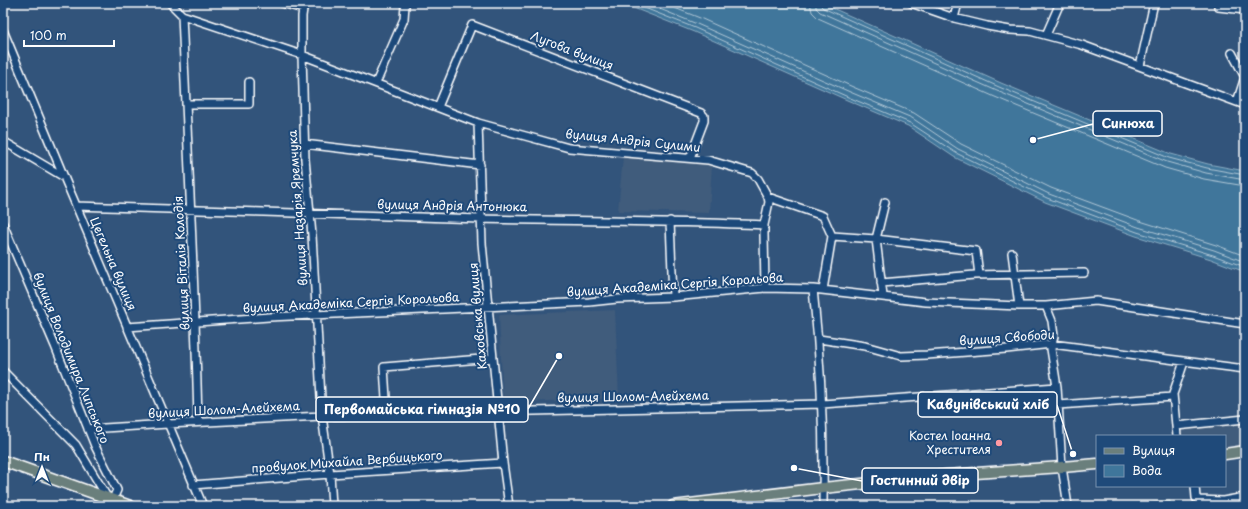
<svg xmlns="http://www.w3.org/2000/svg" width="1248" height="509" font-family="'Playpen Sans',sans-serif">
	<style>
		.built { fill: #3f5b7c }
		.green { fill: #4f8492; stroke: #a7c2c8 }
		.water { fill: #3f769b; stroke: #8cadc3 }
		.lines { fill: none; stroke-linecap: round; stroke-linejoin: round }
		.shore { stroke: #b2c8d7; stroke-width: 1 }
		.minor-casing { stroke: #fff; stroke-width: 10 }
		.primary-casing { stroke: #fff; stroke-width: 13 }
		.minor { stroke: #1f4a7a; stroke-width: 7 }
		.primary { stroke: #6b7f7c; stroke-width: 10 }
		.poi-dot { fill: #ff9aa2; stroke: #1f4a7a; stroke-width: 1.5 }
		.labels { text-anchor: middle; stroke-width: 4; stroke-linejoin: round; paint-order: stroke }
		.street-label { font-size: 12px; fill: #fff; stroke: #1f4a7a }
		.poi-label { font-size: 12px; fill: #fff; stroke: #1f4a7a; text-anchor: end }
		.leader { fill: none; stroke: #fff; stroke-width: 1.5 }
		.callout-dot { fill: #fff; stroke: #1f4a7a; stroke-width: 1.5 }
		.callout { fill: #1f4a7a; stroke: #fff; stroke-width: 1.5 }
		.callout-label { font-size: 13px; text-anchor: middle; font-weight: bold; fill: #fff }
	</style>
	<rect width="100%" height="100%" fill="#32547b"/>
	<filter id="ink" filterUnits="userSpaceOnUse"><feTurbulence type="fractalNoise" baseFrequency=".025" numOctaves="2"/><feDisplacementMap in="SourceGraphic" scale="8" xChannelSelector="R" yChannelSelector="G"/><feConvolveMatrix kernelMatrix="1 2 1 2 8 2 1 2 1" color-interpolation-filters="sRGB"/></filter>
	<g filter="url(#ink)">
		<path class="built" d="M623 156 712 165 709 213 618 211Z
			M615 310 619 398 503 403 499 315Z
			M1245 421V447L1225 450V436H1178L1176 427Z"/>
		<path class="green" d="M1170 501V506H1104Z"/>
		<path class="water" d="M621 3H821L1001 83 1171 154 1208 164 1245 171V272L1211 259 1136 236 1045 202 954 157 908 126 847 100 694 32Z"/>
		<g class="lines">
			<path class="shore" d="M632 3 695 28 848 97 910 123 956 153 1047 198 1137 232 1213 255 1245 267
				M645 3 697 24 850 92 912 118 958 149 1049 194 1138 227 1214 250 1245 262
				M662 3 700 18 853 87 914 113 961 144 1051 188 1140 221 1216 245 1245 256
				M810 3 812 12 818 18 995 97 1165 168 1204 179 1245 186
				M816 3V8L820 12 997 91 1167 162 1206 173 1245 180
				M821 3V6L823 8 999 87 1169 158 1207 168 1245 175"/>
			<g class="minor-casing">
				<path id="minor" d="M170 3 182 15 302 55 478 123 529 137 569 148 708 160 752 173 758 179 768 197 769 202 764 225V234L765 288
					M282 3 303 9
					M304 3 302 16V55L305 159 312 235 322 416 330 474 332 506
					M911 3 954 18 987 26 1010 30 1030 31 1082 45 1245 105
					M1218 7 1245 10
					M182 15C188 151 195 287 198 422
					M954 18 958 3
					M3 30 64 177 203 506
					M1046 35 1060 3
					M1232 53 1245 77 1237 102
					M1140 66 1154 3
					M376 83 404 19 405 5
					M186 104H249V82
					M438 107 472 25 701 113 704 116V121L690 158
					M478 123 482 243 503 463 509 506
					M3 141 64 177
					M304 144 480 165
					M768 197 823 216 832 236 823 290
					M76 206C211 210 346 215 481 219 575 221 670 221 764 225
					M670 221 673 297
					M3 224 55 346 95 446 117 490 113 499
					M832 236 876 239 976 251 979 275
					M1012 253 1019 306
					M881 283 975 275 1084 273
					M813 289C821 361 824 433 823 506
					M883 296 876 239 885 202
					M1046 306 1052 321 1054 336 1051 349 1057 387 1062 467 1068 506
					M127 327 269 317 423 310 589 302 617 299 673 297 765 288 813 289 926 302 1019 306H1046L1096 301 1245 324
					M819 339 865 346 901 356 927 355 1006 349 1052 344 1245 369
					M1184 362 1173 394 1176 426 1245 419
					M3 371 76 445 107 497
					M1058 405 1173 397
					M387 414 384 367 493 358
					M1176 426 1177 436
					M88 429 168 424 322 416 822 404 1057 387
					M193 485 330 474 503 463
					M1195 486 1196 498 1199 500 1223 501V506
					M1223 501 1245 497"/>
			</g>
			<g class="primary-casing">
				<path id="primary" d="M1225 454 1245 451
					M3 461 130 506
					M673 506 823 488 947 475 1062 467 1097 464"/>
			</g>
			<use href="#minor" class="minor"/>
			<use href="#primary" class="primary"/>
		</g>
	</g>
	<circle class="poi-dot" cx="999" cy="443" r="4"/>
	<g class="labels">
		<g class="street-label">
			<text transform="translate(572 51) rotate(21)" y="4">Лугова вулиця</text>
			<text transform="translate(633 141) rotate(6)" y="4">вулиця Андрія Сулими</text>
			<text transform="translate(452 206) rotate(1)" y="4">вулиця Андрія Антонюка</text>
			<text transform="translate(298 208) rotate(-94)" y="4">вулиця Назарія Яремчука</text>
			<text transform="translate(182 263) rotate(-93)" y="4">вулиця Віталія Колодія</text>
			<text transform="translate(113 264) rotate(67)" y="4">Цегельна вулиця</text>
			<text transform="translate(675 285) rotate(-4)" y="4">вулиця Академіка Сергія Корольова</text>
			<text transform="translate(351 303) rotate(-3)" y="4">вулиця Академіка Сергія Корольова</text>
			<text transform="translate(478 316) rotate(-95)" y="4">Каховська вулиця</text>
			<text transform="translate(1007 338) rotate(-4)" y="4">вулиця Свободи</text>
			<text transform="translate(71 358) rotate(68)" y="4">вулиця Володимира Липського</text>
			<text transform="translate(633 397) rotate(-1)" y="4">вулиця Шолом-Алейхема</text>
			<text transform="translate(224 410) rotate(-3)" y="4">вулиця Шолом-Алейхема</text>
			<text transform="translate(347 462) rotate(-4)" y="4">провулок Михайла Вербицького</text>
		</g>
		<g class="poi-label">
			<text x="991" y="440">Костел Іоанна<tspan x="991" dy="14">Хрестителя</tspan></text>
		</g>
	</g>
	<path class="leader" d="M1033 140L1093 124M1073 454L1057 405M559 356L528 409M794 468L862 481"/>
	<g class="callout-dot">
		<circle cx="1033" cy="140" r="4"/>
		<circle cx="1073" cy="454" r="4"/>
		<circle cx="559" cy="356" r="4"/>
		<circle cx="794" cy="468" r="4"/>
	</g>
	<g class="callout">
		<rect x="1093" y="111" width="69" height="25" rx="4"/>
		<rect x="918" y="392" width="139" height="25" rx="4"/>
		<rect x="316" y="397" width="212" height="25" rx="4"/>
		<rect x="862" y="468" width="116" height="25" rx="4"/>
	</g>
	<g class="callout-label">
		<text x="1128" y="128">Синюха</text>
		<text x="988" y="409">Кавунівський хліб</text>
		<text x="422" y="414">Первомайська гімназія №10</text>
		<text x="920" y="485">Гостинний двір</text>
	</g>
	<rect width="1248" height="509" fill="none" stroke="#1f4a7a" stroke-width="16"/>
	<rect x="8" y="8" width="1232" height="493" fill="none" stroke="#fff" stroke-width="1.5" filter="url(#ink)"/>
	<rect x="1096" y="435" width="130" height="52" fill="#1f4a7a" stroke="#7992af"/>
	<rect x="1104" y="448" width="20" height="6" fill="#6b7f7c" stroke="#7992af"/>
	<text x="1132" y="455" font-size="12" fill="#ffffff">Вулиця</text>
	<rect x="1104" y="465" width="20" height="12" fill="#3f769b" stroke="#7992af"/>
	<text x="1132" y="475" font-size="12" fill="#ffffff">Вода</text>
	<g transform="translate(42 467)" stroke="#1f4a7a" stroke-width="3" paint-order="stroke">
	<path d="M0-3L7 15L0 10L-7 15Z" fill="#ffffff"/>
	<text y="-6" font-size="11" font-weight="bold" text-anchor="middle" fill="#ffffff">Пн</text>
	</g>
	<path d="M24 40v6h90v-6" fill="none" stroke="#ffffff" stroke-width="2"/>
	<text x="30" y="40" font-size="12" fill="#ffffff" stroke="#1f4a7a" stroke-width="3" paint-order="stroke">100 m</text>
</svg>
